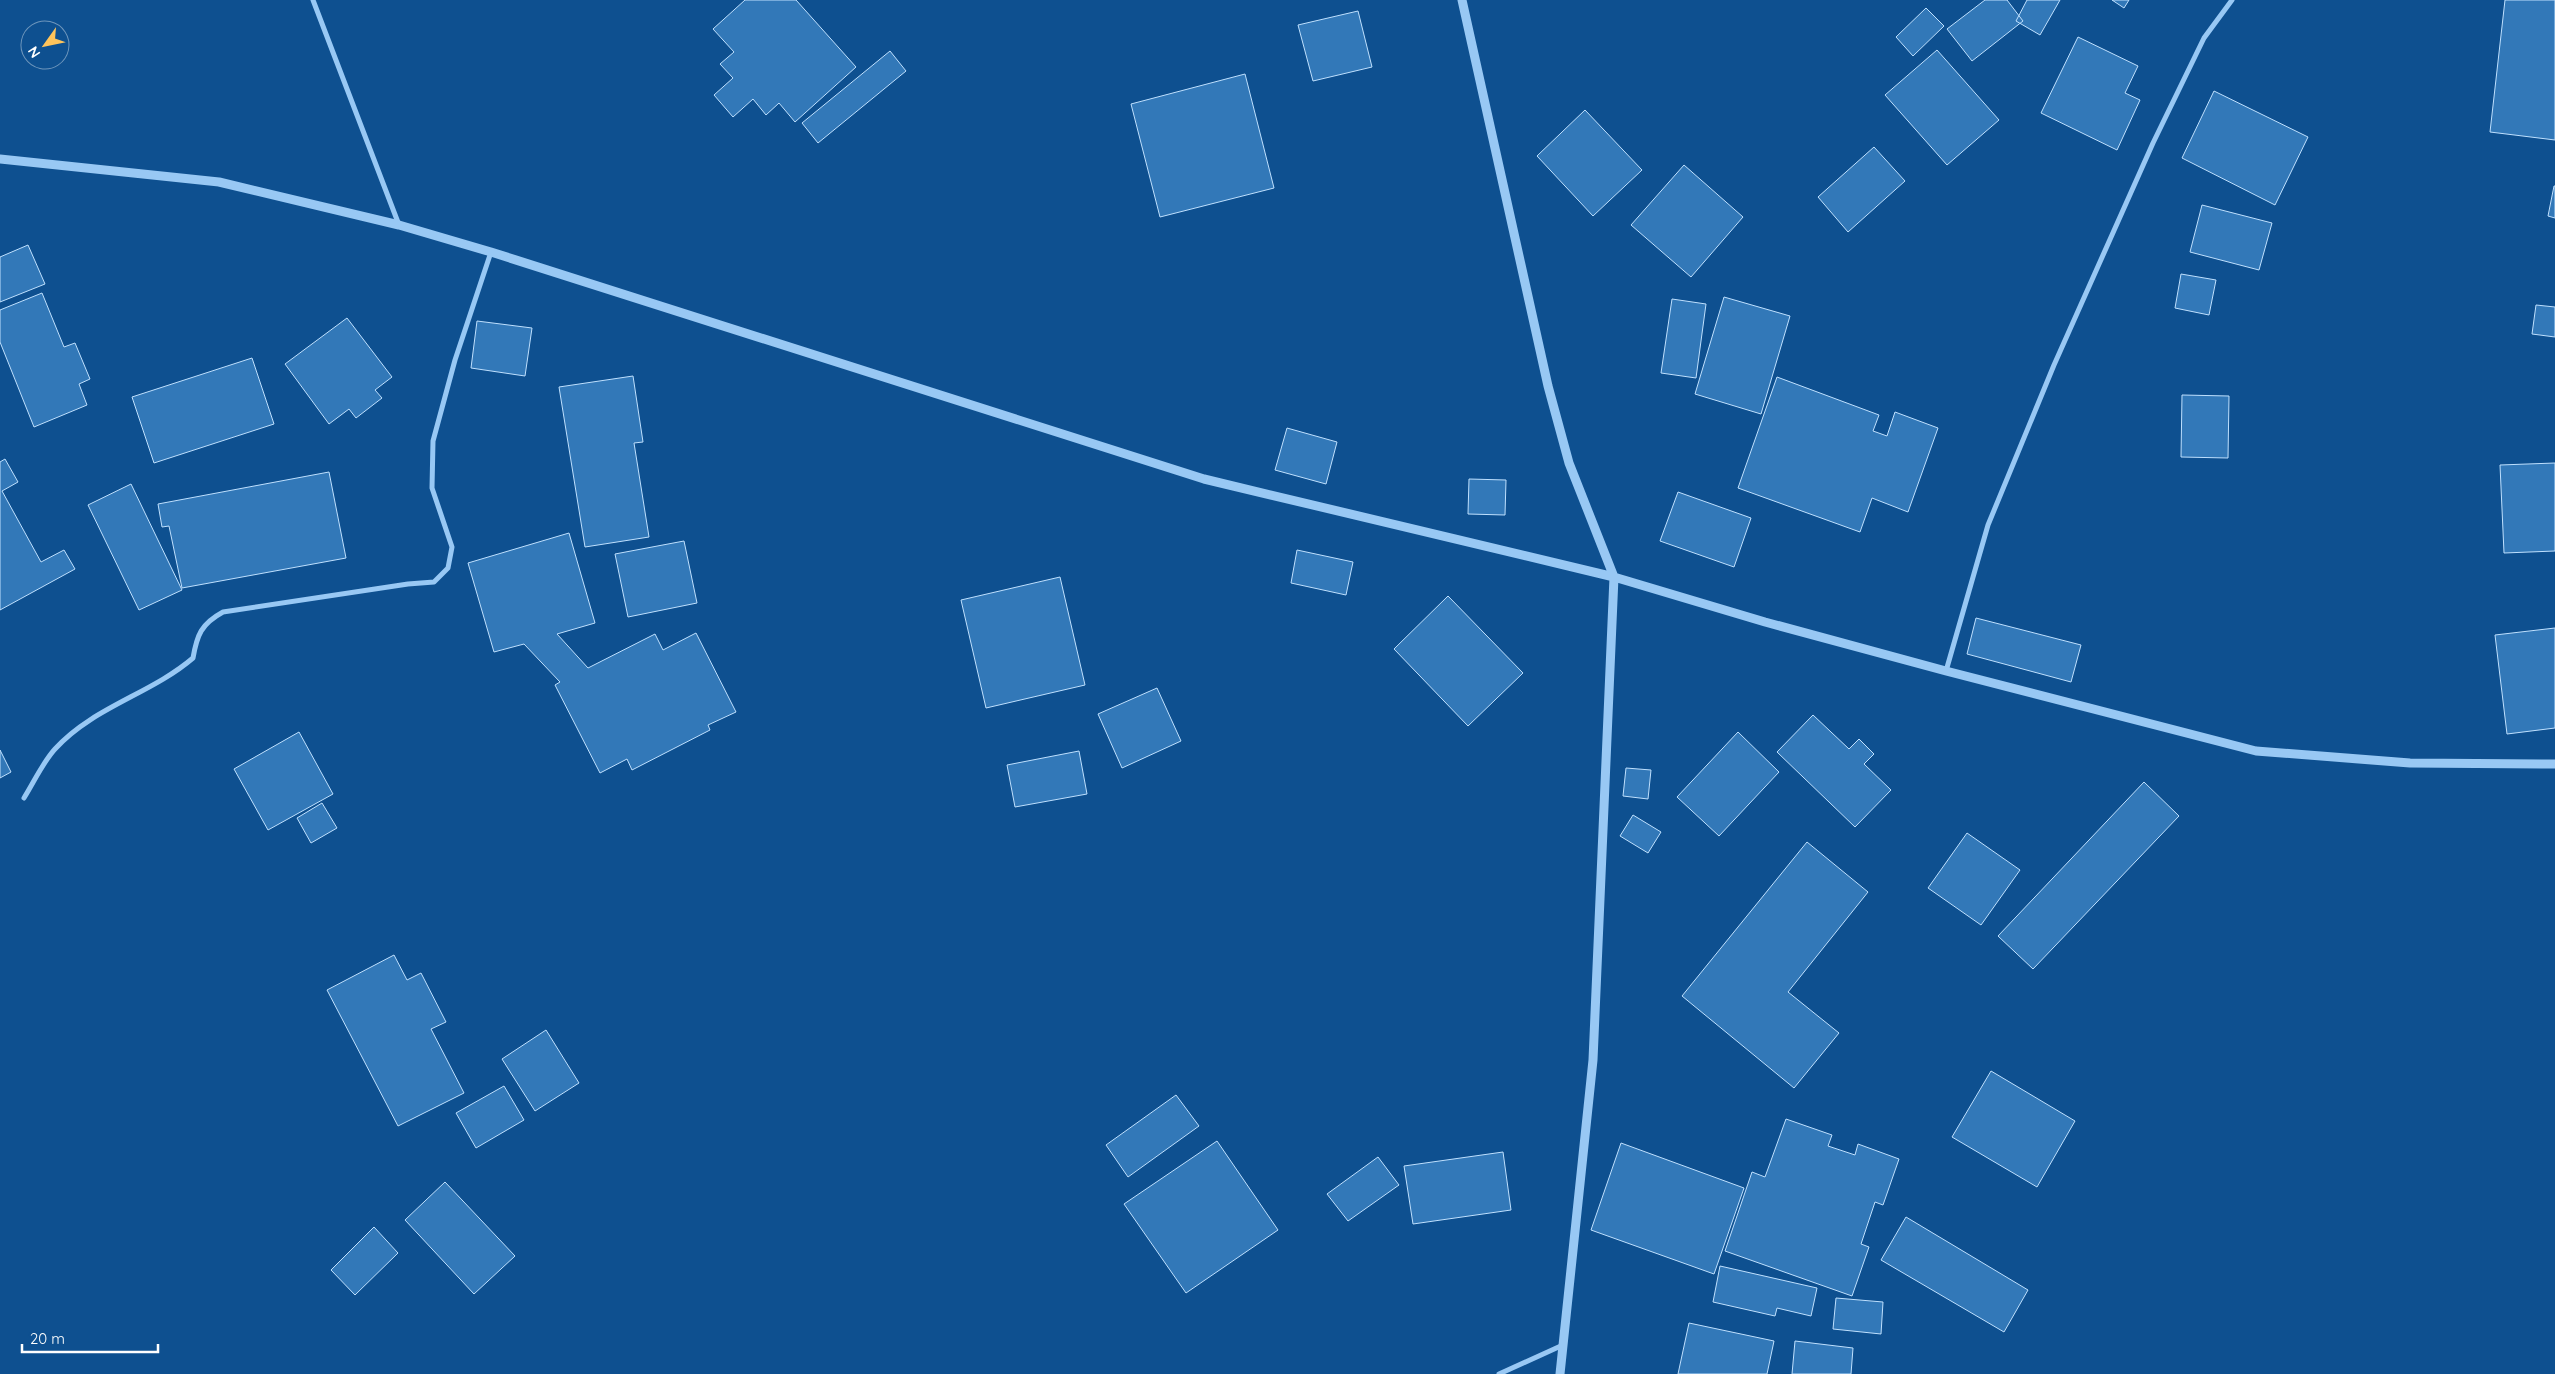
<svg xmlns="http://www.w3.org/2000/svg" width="2555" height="1374" font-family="Quicksand,sans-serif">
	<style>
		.building { fill: #3278b8; stroke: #bfe0fe }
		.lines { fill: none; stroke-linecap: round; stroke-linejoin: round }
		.minor { stroke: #98c8f4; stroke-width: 5 }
		.tertiary { stroke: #98c8f4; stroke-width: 9 }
	</style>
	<rect width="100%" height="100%" fill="#0e5090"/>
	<path class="building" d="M745 0H796L856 67 795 122 779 103 766 115 753 99 733 117 714 95 733 78 720 64 734 52 713 29Z
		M1985 0H2007L2023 21 1972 61 1947 29Z
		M2027 0H2060L2040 35 2016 21Z
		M2112 0H2129L2124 8Z
		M2505 0H2555V140L2490 132Z
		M1926 8 1944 26 1913 56 1896 37Z
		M1358 11 1372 67 1313 81 1298 25Z
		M2078 37 2138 66 2125 93 2140 100 2117 150 2041 113Z
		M1937 50 1999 120 1947 165 1885 95Z
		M890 51 906 71 818 143 802 123Z
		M1245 74 1274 188 1160 217 1131 104Z
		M2214 91 2308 137 2275 205 2182 158Z
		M1585 110 1642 170 1593 216 1537 156Z
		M1874 147 1905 181 1848 232 1818 197Z
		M1684 165 1743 217 1691 277 1631 225Z
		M2554 186H2555V218L2548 216Z
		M2202 205 2272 223 2259 270 2190 252Z
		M28 245 45 284 0 302V257Z
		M2181 274 2216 280 2209 315 2175 308Z
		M42 293 64 347 75 343 90 379 79 384 87 405 34 427 0 342V310Z
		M1724 297 1790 316 1761 414 1695 394Z
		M1672 299 1706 304 1696 378 1661 373Z
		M2536 305 2555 307V337L2532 334Z
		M347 318 392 377 375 390 382 398 356 418 349 409 329 424 285 364Z
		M477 321 532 328 525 376 471 368Z
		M252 358 274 424 154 463 132 397Z
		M633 376 643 442 634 443 649 537 585 547 559 387Z
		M1777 377 1879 415 1873 431 1887 436 1895 412 1938 428 1908 512 1872 498 1860 532 1738 488Z
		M2182 395 2229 396 2228 458 2181 457Z
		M1287 428 1337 442 1326 484 1275 470Z
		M5 459 18 482 2 491 41 562 64 550 75 569 0 610V462Z
		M2555 463V551L2504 553 2500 465Z
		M329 472 346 558 182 588 169 526 162 527 158 504Z
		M1469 479 1506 480 1505 515 1468 514Z
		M131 484 182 590 139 610 88 505Z
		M1678 492 1751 518 1734 567 1660 541Z
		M569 533 595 623 557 634 588 668 655 634 663 650 696 633 736 712 708 725 710 730 632 770 627 759 600 773 555 685 560 682 524 644 494 652 468 563Z
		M684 541 697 603 628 617 615 554Z
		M1297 550 1353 562 1346 595 1291 583Z
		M1060 577 1085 685 986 708 961 600Z
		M1448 596 1523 673 1468 726 1394 649Z
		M1976 618 2081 645 2071 682 1967 654Z
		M2555 628V728L2507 734 2495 635Z
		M1157 688 1181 741 1122 768 1098 714Z
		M1813 715 1849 749 1859 739 1874 754 1864 764 1891 790 1855 827 1777 752Z
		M299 732 333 794 268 830 234 769Z
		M1738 732 1779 772 1719 836 1677 797Z
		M0 750 11 772 0 778Z
		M1079 751 1087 794 1015 807 1007 765Z
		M1626 768 1651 770 1648 799 1623 796Z
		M2144 782 2179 816 2033 969 1998 936Z
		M322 803 337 828 311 843 297 818Z
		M1633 815 1661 832 1648 853 1620 836Z
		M1967 833 2020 870 1981 925 1928 888Z
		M1807 842 1868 892 1788 992 1839 1033 1794 1088 1682 996Z
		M394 955 407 980 421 973 446 1022 431 1029 464 1093 398 1126 327 990Z
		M546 1030 579 1083 535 1111 502 1059Z
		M1991 1071 2075 1121 2037 1187 1952 1137Z
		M504 1086 524 1120 476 1148 456 1113Z
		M1176 1095 1199 1126 1128 1177 1106 1145Z
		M1786 1119 1832 1135 1828 1146 1855 1155 1858 1144 1899 1159 1883 1205 1875 1202 1861 1244 1869 1247 1852 1296 1725 1251 1752 1172 1765 1177Z
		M1217 1141 1278 1230 1186 1293 1124 1204Z
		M1621 1143 1744 1188 1714 1274 1591 1230Z
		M1503 1152 1511 1210 1413 1224 1404 1166Z
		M1378 1157 1399 1185 1348 1221 1327 1194Z
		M445 1182 515 1256 474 1294 405 1220Z
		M1906 1217 2028 1290 2004 1332 1881 1260Z
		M374 1227 398 1253 355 1295 331 1270Z
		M1720 1266 1817 1288 1811 1316 1777 1308 1775 1316 1713 1302Z
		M1836 1298 1883 1302 1881 1334 1833 1329Z
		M1689 1323 1774 1341 1767 1374H1678Z
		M1795 1341 1853 1348 1851 1374H1792Z"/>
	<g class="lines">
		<path class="minor" d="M313 0 399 225
			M1946 671 1988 525 2054 365 2153 143 2204 38 2232 0
			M24 798C34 782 43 762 55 749 93 707 151 694 193 658 197 635 201 624 223 612L408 584 434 582 448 568 452 547 432 488 433 441 455 360 491 252
			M1499 1374 1563 1345"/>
		<path class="tertiary" d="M1462 0 1548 386 1569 463 1614 577 1593 1060 1560 1374
			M0 159 219 182 399 225 491 252 1204 479 1614 577 1765 622 1946 671 2256 751 2410 763 2555 764"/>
	</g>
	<g transform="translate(45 45) rotate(237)"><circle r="24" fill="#0e5090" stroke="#6e96bc"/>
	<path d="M0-4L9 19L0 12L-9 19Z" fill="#ffc45b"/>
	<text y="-8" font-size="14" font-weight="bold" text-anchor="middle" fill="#ffffff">N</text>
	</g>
	<path d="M22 1344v8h136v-8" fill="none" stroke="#ffffff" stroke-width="2.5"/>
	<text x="30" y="1344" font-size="15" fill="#ffffff" stroke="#0e5090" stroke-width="4" paint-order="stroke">20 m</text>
</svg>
